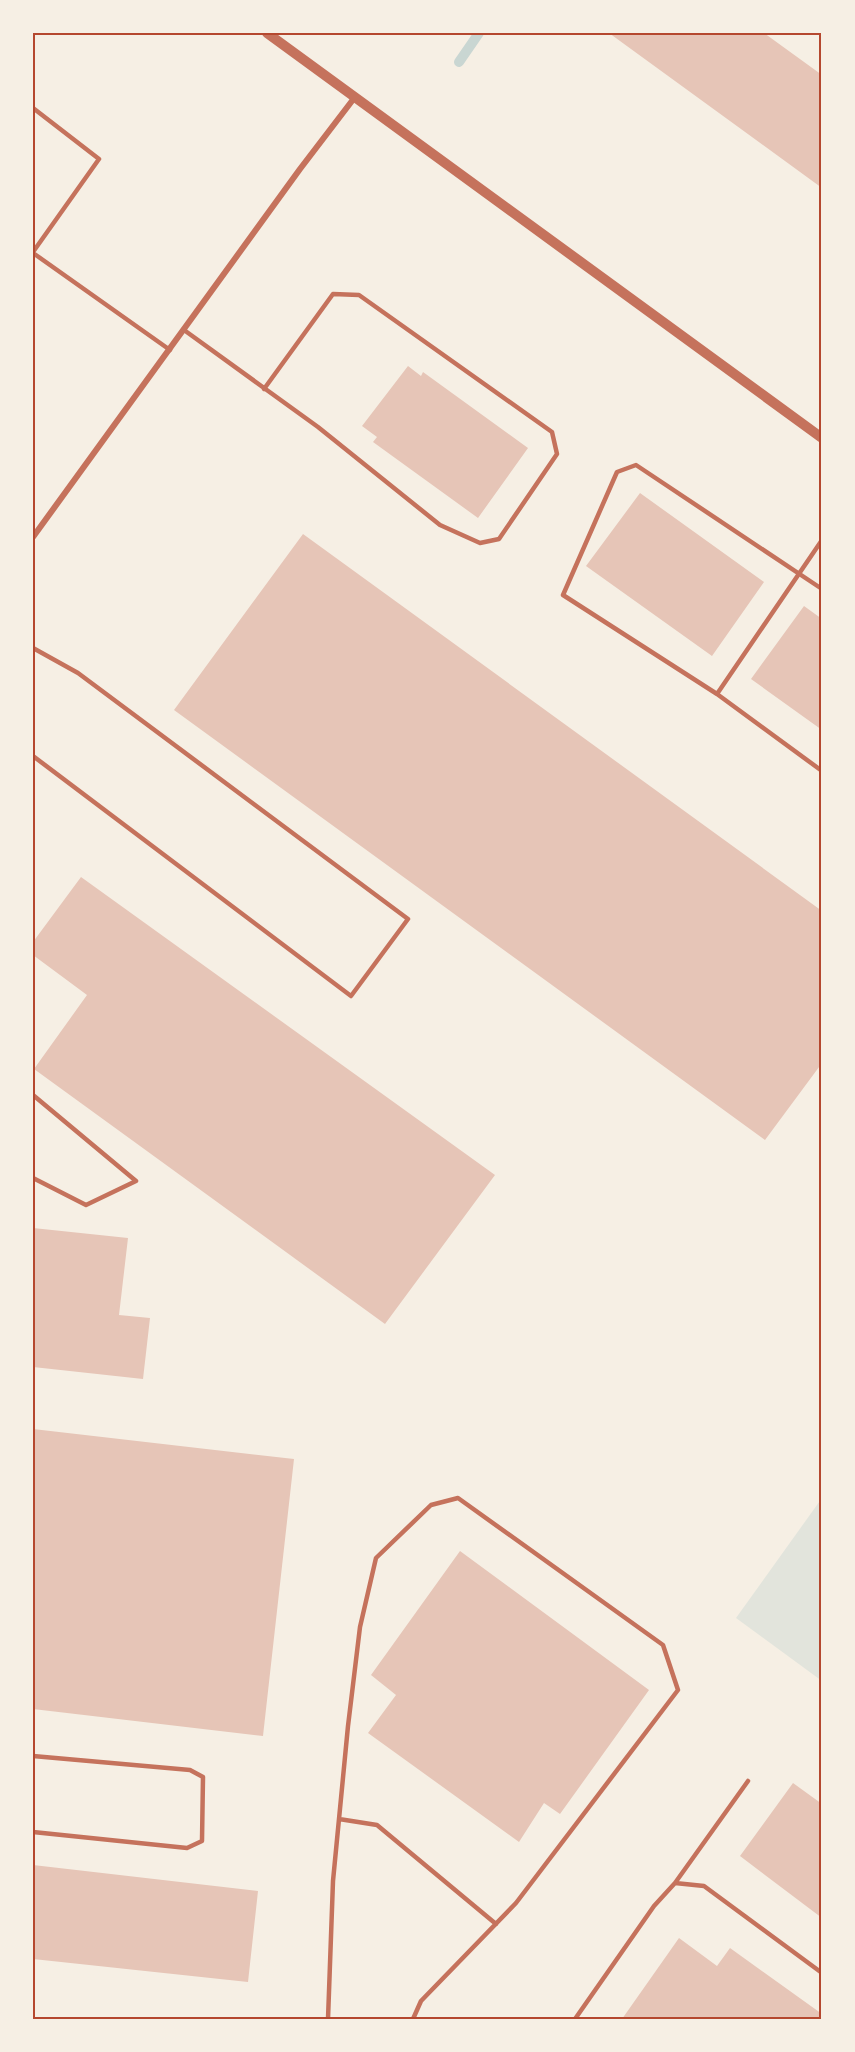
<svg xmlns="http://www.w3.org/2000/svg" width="855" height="2052" font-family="'Fira Sans',sans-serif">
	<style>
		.green { fill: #e2e4dc }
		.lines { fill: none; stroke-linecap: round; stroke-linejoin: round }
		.stream { stroke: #c9d6d2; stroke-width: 10 }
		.building { fill: #e6c5b7 }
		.service { stroke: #c5725c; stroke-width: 4.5 }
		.minor { stroke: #c5725c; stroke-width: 6 }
		.tertiary { stroke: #c5725c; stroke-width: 10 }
		.neatline { fill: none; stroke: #b5482f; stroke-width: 2 }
	</style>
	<rect width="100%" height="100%" fill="#f6efe4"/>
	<path class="green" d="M822 1498V1681L736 1618Z"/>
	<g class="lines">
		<path class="stream" d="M459 62 479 33"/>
	</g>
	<path class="building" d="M609 33H764L822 75V188Z
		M408 366 421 376 423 372 528 448 478 518 373 442 377 437 362 426Z
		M640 493 764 582 712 656 586 566Z
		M303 534 822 911V1063L765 1140 174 710Z
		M804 606 822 619V730L751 679Z
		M81 877 495 1175 385 1324 34 1069 87 995 33 955V942Z
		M33 1228 128 1238 119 1315 150 1318 143 1379 33 1367Z
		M33 1429 294 1459 263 1736 33 1709Z
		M460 1551 649 1690 560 1814 544 1803 519 1842 368 1733 396 1695 371 1675Z
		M793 1783 822 1804V1918L740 1856Z
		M33 1865 258 1891 248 1982 33 1959Z
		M679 1938 717 1966 730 1948 822 2014V2019H622Z"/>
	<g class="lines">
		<path class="service" d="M33 108 99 159 33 252
			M33 253 170 350
			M184 330 318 427 440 525 480 543 499 539 557 454 552 432 359 295 333 294 264 389
			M822 540 717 694 822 771
			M33 648 78 673 408 919 351 996 33 756
			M717 694 563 595 617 472 636 465 822 589
			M33 1095 136 1181 86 1205 33 1178
			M33 1756 190 1770 203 1777 202 1841 187 1848 33 1832
			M339 1819 377 1825 496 1924
			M675 1883 748 1781
			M328 2019 333 1881 348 1726 360 1627 376 1558 431 1505 458 1498 663 1645 678 1690 516 1903 421 2001 413 2019
			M575 2019 654 1906 675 1883 704 1886 822 1973"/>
		<path class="minor" d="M33 537 300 169 355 97"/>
		<path class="tertiary" d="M267 33 822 438"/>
	</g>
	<rect width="855" height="2052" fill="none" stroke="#f6efe4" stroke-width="69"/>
	<rect x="34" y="34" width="786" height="1984" class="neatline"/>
</svg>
